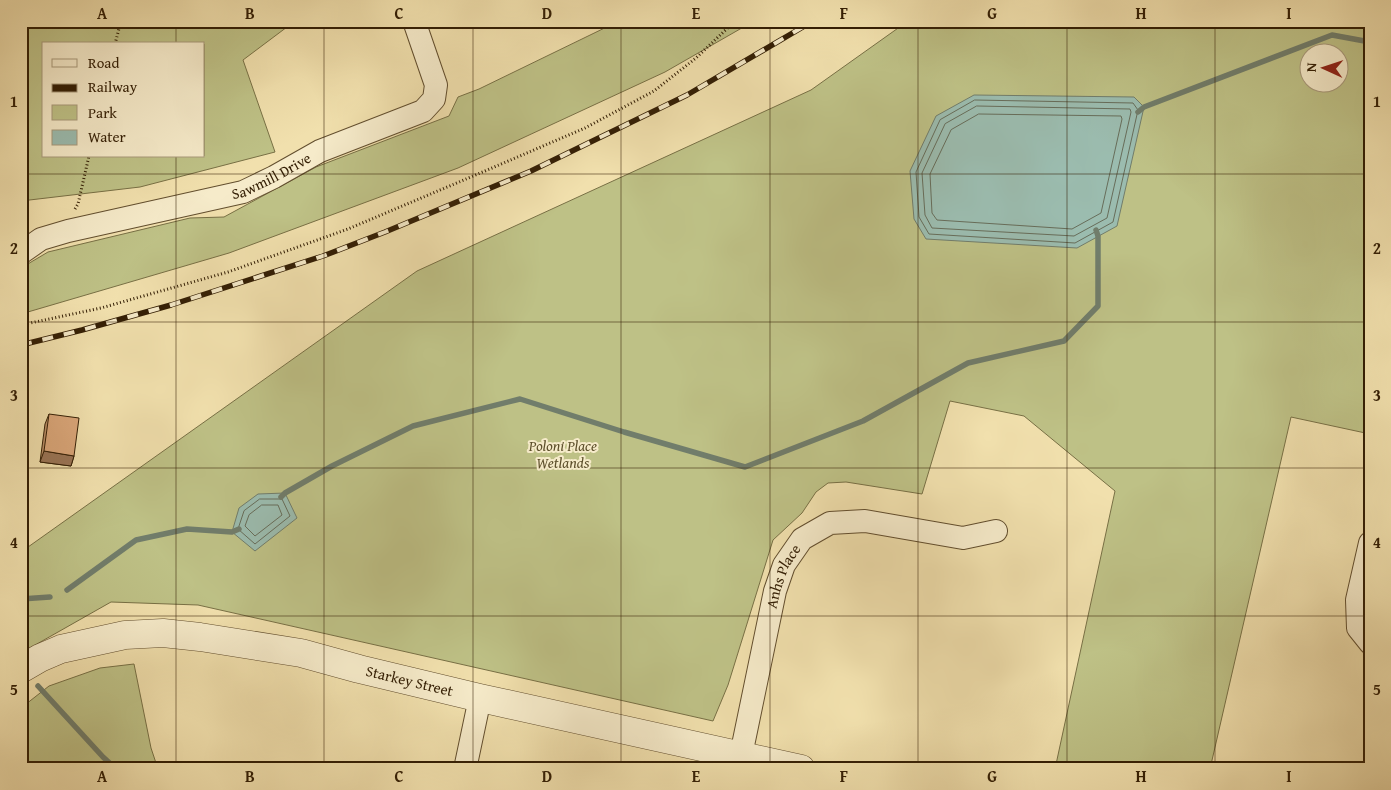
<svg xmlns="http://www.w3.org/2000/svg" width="1391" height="790" font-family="'Gentium Book Plus',serif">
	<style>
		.green { fill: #bec186; stroke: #787045; fill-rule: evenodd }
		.water { fill: #9bbcaf; stroke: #717d6b }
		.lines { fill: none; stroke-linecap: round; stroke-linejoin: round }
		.shore { stroke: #676d5a; stroke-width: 1 }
		.stream { stroke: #717d6b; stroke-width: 5.5 }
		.minor-casing { stroke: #624e2e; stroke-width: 24 }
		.tertiary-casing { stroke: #624e2e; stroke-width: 29 }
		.path { stroke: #331e04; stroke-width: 3; stroke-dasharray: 1 2.5; stroke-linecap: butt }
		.minor { stroke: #f6ebca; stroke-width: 22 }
		.tertiary { stroke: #f6ebca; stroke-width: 28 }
		.rail-casing { stroke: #331e04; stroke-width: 5.5 }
		.rail { stroke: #f6ebca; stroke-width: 4; stroke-dasharray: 11; stroke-linecap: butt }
		.wall { fill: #bb8f68; stroke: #331e04 }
		.shaded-wall { fill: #997455; stroke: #331e04 }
		.building { fill: #daa679; stroke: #331e04 }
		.grid { fill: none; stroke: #331e04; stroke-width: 1; stroke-opacity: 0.55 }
		.labels { text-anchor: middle; stroke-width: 4; stroke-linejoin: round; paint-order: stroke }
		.street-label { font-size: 15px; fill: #331e04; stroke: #f6ebca }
		.park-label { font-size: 15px; font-style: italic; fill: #5d4f2b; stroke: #f6ebca }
		.neatline { fill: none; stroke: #331e04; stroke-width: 2 }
		.grid-label { font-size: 16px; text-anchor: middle; font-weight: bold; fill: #331e04 }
	</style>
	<rect width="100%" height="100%" fill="#f1e0ad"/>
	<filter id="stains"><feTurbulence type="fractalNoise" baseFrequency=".004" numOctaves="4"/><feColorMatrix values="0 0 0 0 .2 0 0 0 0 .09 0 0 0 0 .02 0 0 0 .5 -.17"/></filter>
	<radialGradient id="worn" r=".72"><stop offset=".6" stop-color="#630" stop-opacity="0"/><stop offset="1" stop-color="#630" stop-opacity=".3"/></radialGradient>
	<path class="green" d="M21 21H295L243 60 275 152 140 187 21 201ZM44 44H204V156H44Z
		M619 21H754L665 72 458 168 229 253 21 314V268L48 252 190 218 224 217 316 167 449 116 458 97 479 89Z
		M908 21H1370V434L1291 417 1210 769H1055L1115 491 1024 416 950 401 922 494 846 482 828 483 816 492 802 513 773 540 728 685 713 721 198 605 111 602 21 653V552L417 271 811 90ZM1308 52H1338V82H1308Z
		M134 664 151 748 158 769H21V708L49 686 100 668Z"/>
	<path class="water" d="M974 95 1134 97 1144 107 1117 226 1077 248 926 239 914 219 910 171 936 116Z
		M285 493 297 518 255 551 232 532 239 508 258 494Z"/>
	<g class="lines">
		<path class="shore" d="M975 100 1133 103 1138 110 1113 222 1075 243 929 234 919 217 916 172 940 120Z
			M977 106 1130 109 1131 112 1107 218 1074 236 932 228 925 215 922 173 945 124Z
			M979 114 1121 116 1122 119 1101 213 1072 229 937 220 932 213 930 174 951 130Z
			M260 499H282L290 516 255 544 238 529 244 511Z
			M262 505H278L282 515 255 536 245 526 249 515Z"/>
		<path class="stream" d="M1138 112 1144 107 1332 35 1370 42
			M281 497 285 493 332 466 413 426 520 399 624 432 745 467 863 421 968 363 1064 341 1098 306V236L1096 230
			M67 590 136 540 187 529 232 532 239 529
			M21 599 50 597
			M38 686 103 757 116 769"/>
		<g class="minor-casing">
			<g id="minor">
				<path id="s1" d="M21 253 41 239 68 231 243 192 274 177 320 151 423 111 434 99 436 85 414 21"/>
				<path d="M1370 543 1357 600 1358 628 1370 643"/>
				<path id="s2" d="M741 755 775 591 784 565 802 539 830 523 865 521 963 538 996 531"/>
				<path d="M465 769 480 698"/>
			</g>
		</g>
		<g class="tertiary-casing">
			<g id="tertiary">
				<path id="s3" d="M21 669 40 658 61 649 125 635 163 633 200 637 301 653 359 669 480 698 801 769"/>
			</g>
		</g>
		<path class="path" d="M115 44 121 21
			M75 209 78 204 89 156
			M21 325 101 308 228 272 348 229 485 171 585 128 654 91 696 58 735 21"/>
		<use href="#minor" class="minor"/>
		<use href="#tertiary" class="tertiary"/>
		<g class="rail-casing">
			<path id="rail" d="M21 345 82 330 171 305 323 256 385 232 531 171 687 95 813 21"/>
		</g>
		<use href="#rail" class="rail"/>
	</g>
	<path class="wall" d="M49 414 74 456 71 466 40 462 45 424Z"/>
	<path class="shaded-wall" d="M44 451 74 456 71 466 40 462Z"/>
	<path class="building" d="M49 414 79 418 74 456 44 451Z"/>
	<path class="grid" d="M176 21V44M324 21V769M473 21V769M621 21V769M770 21V769M918 21V769M1067 21V769M1215 21V769M176 156V769M21 174H1370M21 322H1370M21 468H1370M21 616H1370"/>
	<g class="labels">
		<g class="street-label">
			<text dy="5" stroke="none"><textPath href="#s1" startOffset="264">Sawmill Drive</textPath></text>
			<text dy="5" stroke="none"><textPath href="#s2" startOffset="184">Anhs Place</textPath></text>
			<text dy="5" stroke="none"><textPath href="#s3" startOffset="400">Starkey Street</textPath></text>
		</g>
		<g class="park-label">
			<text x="563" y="451">Poloni Place<tspan x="563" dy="17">Wetlands</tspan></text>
		</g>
	</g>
	<rect width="1391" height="790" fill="none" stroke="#f1e0ad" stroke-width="55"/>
	<rect x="42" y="42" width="162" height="115" fill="#f6ebca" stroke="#a8997b"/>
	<rect x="52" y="59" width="25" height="8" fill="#f6ebca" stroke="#a8997b"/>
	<text x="88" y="68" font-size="15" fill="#331e04">Road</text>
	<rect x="52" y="84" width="25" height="8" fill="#331e04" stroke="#a8997b"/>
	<text x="88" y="92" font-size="15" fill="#331e04">Railway</text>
	<rect x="52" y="105" width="25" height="15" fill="#bec186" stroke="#a8997b"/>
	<text x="88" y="118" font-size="15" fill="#331e04">Park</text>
	<rect x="52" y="130" width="25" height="15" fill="#9bbcaf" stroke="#a8997b"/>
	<text x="88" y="142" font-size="15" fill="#331e04">Water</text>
	<g transform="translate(1324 68) rotate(273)"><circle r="24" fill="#f6ebca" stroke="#a8997b"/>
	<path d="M0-4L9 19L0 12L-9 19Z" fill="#8f2418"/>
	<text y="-8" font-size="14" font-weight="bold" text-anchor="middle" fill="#331e04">N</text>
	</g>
	<rect x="28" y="28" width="1336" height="734" class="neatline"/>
	<g class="grid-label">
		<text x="102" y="19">A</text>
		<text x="250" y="19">B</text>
		<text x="399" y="19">C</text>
		<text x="547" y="19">D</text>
		<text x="696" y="19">E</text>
		<text x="844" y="19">F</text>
		<text x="992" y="19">G</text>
		<text x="1141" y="19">H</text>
		<text x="1289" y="19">I</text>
		<text x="14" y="107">1</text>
		<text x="1377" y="107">1</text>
		<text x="14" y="254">2</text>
		<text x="1377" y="254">2</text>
		<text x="14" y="401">3</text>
		<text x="1377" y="401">3</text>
		<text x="14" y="548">4</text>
		<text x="1377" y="548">4</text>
		<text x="14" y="695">5</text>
		<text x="1377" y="695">5</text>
		<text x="102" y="782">A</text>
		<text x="250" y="782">B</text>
		<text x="399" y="782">C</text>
		<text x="547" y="782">D</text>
		<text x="696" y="782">E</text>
		<text x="844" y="782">F</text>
		<text x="992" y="782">G</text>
		<text x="1141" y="782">H</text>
		<text x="1289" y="782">I</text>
	</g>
	<rect width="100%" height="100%" filter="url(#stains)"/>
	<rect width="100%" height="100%" fill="url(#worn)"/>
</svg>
